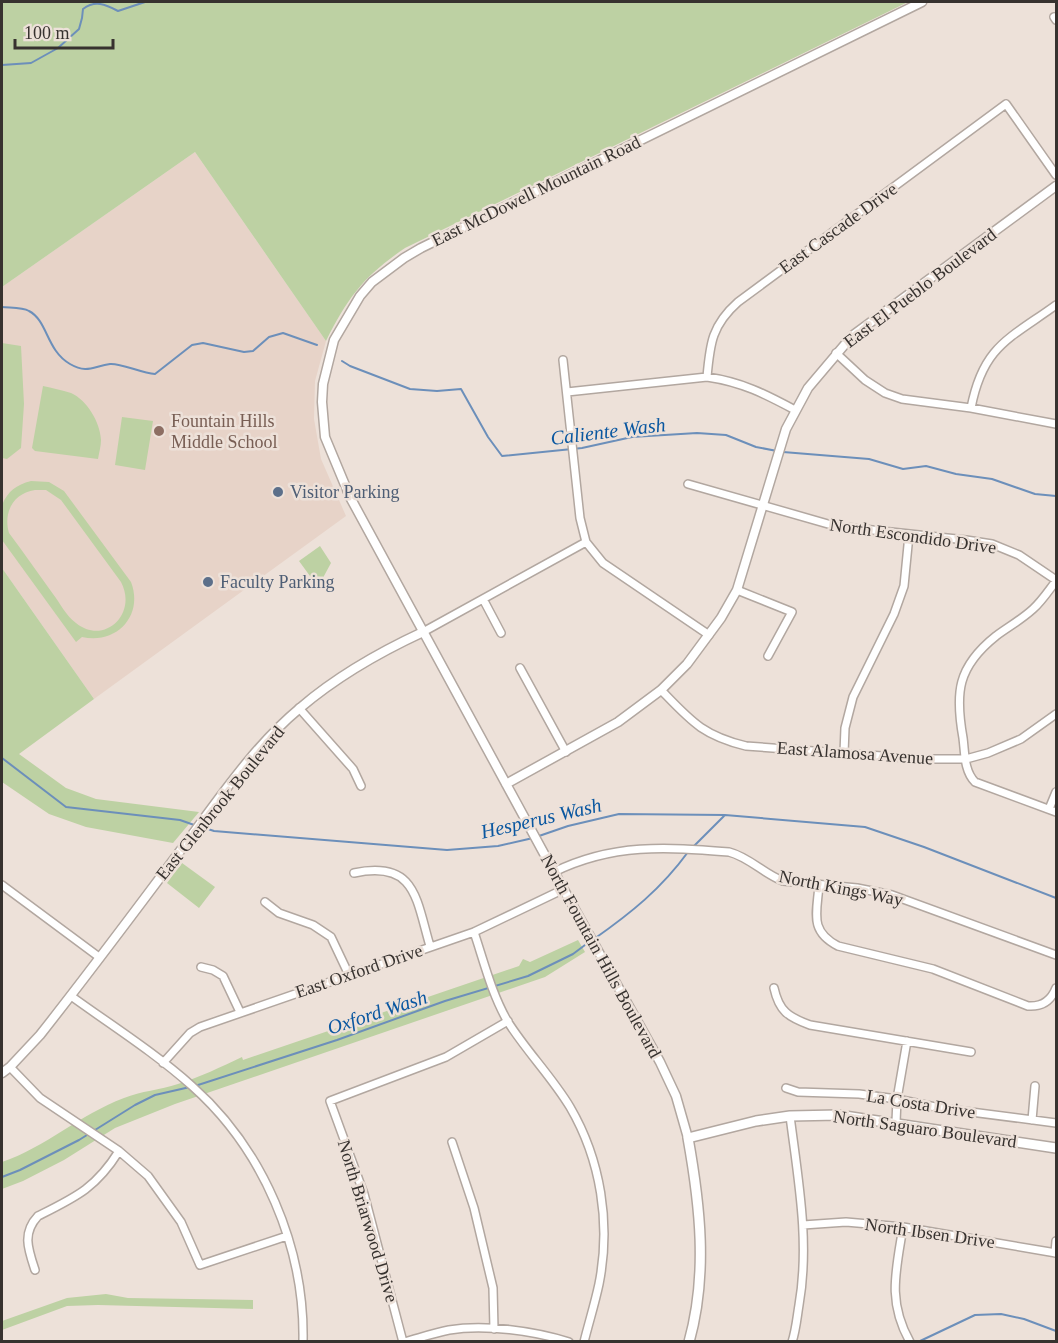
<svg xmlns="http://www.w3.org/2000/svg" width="1058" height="1343" font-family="Georgia,serif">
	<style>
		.built { fill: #e7d3c8 }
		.green { fill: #bdd1a3; fill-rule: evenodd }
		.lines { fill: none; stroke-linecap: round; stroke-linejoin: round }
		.stream { stroke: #6c8fba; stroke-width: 2 }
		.minor-casing { stroke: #b2a7a0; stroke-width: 10 }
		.tertiary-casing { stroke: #b2a7a0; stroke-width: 11 }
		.secondary-casing { stroke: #b2a7a0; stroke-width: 12 }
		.minor { stroke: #fff; stroke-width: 7 }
		.tertiary { stroke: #fff; stroke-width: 8 }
		.secondary { stroke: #fff; stroke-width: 9 }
		.education-dot { fill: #8d6e63; stroke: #ede1d9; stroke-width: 2 }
		.service-dot { fill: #5c6f8a; stroke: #ede1d9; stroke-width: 2 }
		.labels { text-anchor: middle; stroke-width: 5; stroke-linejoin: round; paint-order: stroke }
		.street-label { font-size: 18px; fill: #37322f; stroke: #ede1d9 }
		.education-label { font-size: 18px; fill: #785e54; stroke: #ede1d9; text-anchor: start }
		.service-label { font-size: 18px; fill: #4e5e75; stroke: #ede1d9; text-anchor: start }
		.water-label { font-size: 20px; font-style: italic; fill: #0a57a0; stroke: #ede1d9 }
	</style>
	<rect width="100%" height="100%" fill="#ede1d9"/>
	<path class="built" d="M195 152 326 341 315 381 314 419 321 459 346 516 94 699 2 568V287Z"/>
	<path class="green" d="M2 2H908L405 248C364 276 348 297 326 341L195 152 2 287Z
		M2 343 21 346 24 404 21 448 7 459 2 458Z
		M43 386C52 388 62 390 71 393 87 400 100 422 101 440 101 446 99 453 98 459L35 451 32 448Z
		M122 417 153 421 145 470 115 465Z
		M31 481 49 482 64 491 131 582C144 616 116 645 82 637L76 642 2 540V505C8 491 16 485 31 481ZM35 490H46L61 500 121 582C138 614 104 646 76 623 66 616 60 603 53 594 38 573 24 553 9 533 3 513 13 493 35 490Z
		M320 546 331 563 318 587 299 561Z
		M2 568 94 699 19 754 66 788 96 799 199 812 173 843 86 827 49 814 2 782Z
		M182 863 215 887 199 908 167 883Z
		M578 940 585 952 545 977 175 1104 115 1128 64 1160 23 1181 2 1189V1162C46 1147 79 1115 124 1098 141 1091 160 1090 178 1084 200 1077 221 1067 242 1057L243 1060 519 966 523 959 530 962Z
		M106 1294 128 1298 253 1300V1309L98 1305 67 1306 2 1330V1321L67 1298Z"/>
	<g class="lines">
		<path class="stream" d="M2 65 31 63 58 48 79 29 82 18 83 9C95 0 105 4 118 11L145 2
			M2 307C10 308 22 307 29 311 48 321 46 350 70 364 87 374 94 366 110 364 121 363 141 373 155 374L192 345 203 343 244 352 253 351 269 337 283 333 317 345
			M342 361 350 366 410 389 437 391 461 389 488 437 502 456 582 448 632 437 697 433 726 435 756 447 777 451
			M783 452 869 459 903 469 926 466 956 474 992 479 1035 494 1056 496
			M2 758 66 807 180 820 197 826
			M202 827 214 831 447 850 498 846 533 838
			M539 836 568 826 619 814 725 815 865 827 924 847 1056 898
			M692 848 724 816
			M594 939C631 913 661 889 688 852
			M195 1086 337 1040 445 1001 528 976 573 954 589 942
			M2 1177 20 1170 79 1140 135 1105 155 1095 190 1087
			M918 1342 975 1315 1001 1314 1024 1319 1056 1331"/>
		<g class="minor-casing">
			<path id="minor" d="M1054 17 1056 20
				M836 353 865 380 885 393 902 399 971 408 1056 424
				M563 360 580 518 586 542 603 563 709 635
				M707 377C710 343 712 325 738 302L1006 104 1056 175
				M567 392 707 377C742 382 765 394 795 410
				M971 408C983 346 1009 339 1056 305
				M688 484 835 526 966 540 992 544 1019 555 1056 580
				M1056 581C1049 590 1042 601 1033 609 1021 620 1008 627 996 636 957 667 955 693 963 738 965 753 964 771 975 782L1056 812
				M737 590 792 612 768 656
				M483 599 501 633
				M423 632 586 542
				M520 668 566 752
				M661 690C691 721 702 735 746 746L923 759H966L988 753 1021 739 1056 714
				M299 708 353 769 361 786
				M844 753 845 728 853 697 894 614 904 586 909 535
				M1049 809 1056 792
				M554 872C613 843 666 847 729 852 749 857 764 874 783 881L857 888 892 895 1056 955
				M354 873C416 860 416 899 430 946
				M2 885 99 957
				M819 885C817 913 809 931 838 946L933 969 1028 1006C1042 1007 1051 1001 1056 988
				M265 902 279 913 313 925 331 937 349 975
				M474 932C484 962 492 995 508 1022 527 1052 552 1077 570 1107 601 1160 611 1224 599 1284 595 1303 589 1322 584 1342
				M201 967 213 970 223 976 240 1012
				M774 988C779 1011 788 1017 810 1025L971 1052
				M71 996C111 1025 154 1052 192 1086 263 1149 305 1247 303 1342
				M163 1063 190 1033 200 1027 474 932 564 889
				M10 1067 40 1098 119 1151 148 1176 181 1222 200 1265 287 1236
				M786 1088 798 1092 859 1094 897 1099 940 1108 1056 1123
				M790 1116C798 1179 810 1242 799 1305 797 1317 796 1330 792 1342
				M1032 1120 1035 1086
				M896 1122 897 1099 907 1041
				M452 1142 474 1208 493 1288 494 1329
				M803 1225 846 1222 903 1227 1056 1253
				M903 1227C896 1271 887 1301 910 1342
				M1055 1253 1056 1241
				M35 1270C28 1249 22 1233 38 1216 76 1197 96 1188 119 1151
				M403 1342 364 1194 330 1101 446 1057 508 1021
				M404 1342C419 1338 434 1333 449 1330 485 1324 535 1331 569 1342"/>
		</g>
		<g class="tertiary-casing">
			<path id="tertiary" d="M506 784 618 722 661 690 687 664 721 618 737 590 786 429 808 388 852 336 1056 186
				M2 1073 10 1067 40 1035C89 973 136 910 183 847 219 799 254 746 300 708 335 678 382 651 423 632
				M688 1138 676 1096 660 1062 554 872 350 497 325 437 322 402 323 384 334 340 360 296 372 282 404 258 421 248 922 2"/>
		</g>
		<g class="secondary-casing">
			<path id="secondary" d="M689 1342C708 1274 700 1205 688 1138L756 1121 790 1116 838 1115 1056 1148"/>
		</g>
		<use href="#minor" class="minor"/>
		<use href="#tertiary" class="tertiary"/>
		<use href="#secondary" class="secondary"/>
	</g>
	<circle class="education-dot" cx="159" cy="431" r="6"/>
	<g class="service-dot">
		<circle cx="278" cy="492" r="6"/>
		<circle cx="208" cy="582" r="6"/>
	</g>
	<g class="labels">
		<g class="street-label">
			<text transform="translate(536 191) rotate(-26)" y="6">East McDowell Mountain Road</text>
			<text transform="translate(838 228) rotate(-36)" y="6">East Cascade Drive</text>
			<text transform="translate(920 288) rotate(-37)" y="6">East El Pueblo Boulevard</text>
			<text transform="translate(913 536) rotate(8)" y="6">North Escondido Drive</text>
			<text transform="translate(855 753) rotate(4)" y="6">East Alamosa Avenue</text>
			<text transform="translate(220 803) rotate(-51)" y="6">East Glenbrook Boulevard</text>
			<text transform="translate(841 888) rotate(11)" y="6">North Kings Way</text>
			<text transform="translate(601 956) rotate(61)" y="6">North Fountain Hills Boulevard</text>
			<text transform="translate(359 971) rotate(-19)" y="6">East Oxford Drive</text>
			<text transform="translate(921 1104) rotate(9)" y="6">La Costa Drive</text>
			<text transform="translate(925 1129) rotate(8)" y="6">North Saguaro Boulevard</text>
			<text transform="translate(368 1221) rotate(73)" y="6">North Briarwood Drive</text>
			<text transform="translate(930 1233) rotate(8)" y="6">North Ibsen Drive</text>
		</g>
		<g class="education-label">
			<text x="171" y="427">Fountain Hills<tspan x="171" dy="21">Middle School</tspan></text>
		</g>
		<g class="service-label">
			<text x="290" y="498">Visitor Parking</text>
			<text x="220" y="588">Faculty Parking</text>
		</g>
		<g class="water-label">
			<text transform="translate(608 431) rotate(-7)" y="7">Caliente Wash</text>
			<text transform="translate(541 818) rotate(-13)" y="7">Hesperus Wash</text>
			<text transform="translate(377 1012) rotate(-18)" y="7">Oxford Wash</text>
		</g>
	</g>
	<rect width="1058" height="1343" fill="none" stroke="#37322f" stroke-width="6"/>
	<path d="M15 39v9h98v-9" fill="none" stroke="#37322f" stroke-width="3"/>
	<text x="24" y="39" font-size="18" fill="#37322f" stroke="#ede1d9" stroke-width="4.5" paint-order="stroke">100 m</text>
</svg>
